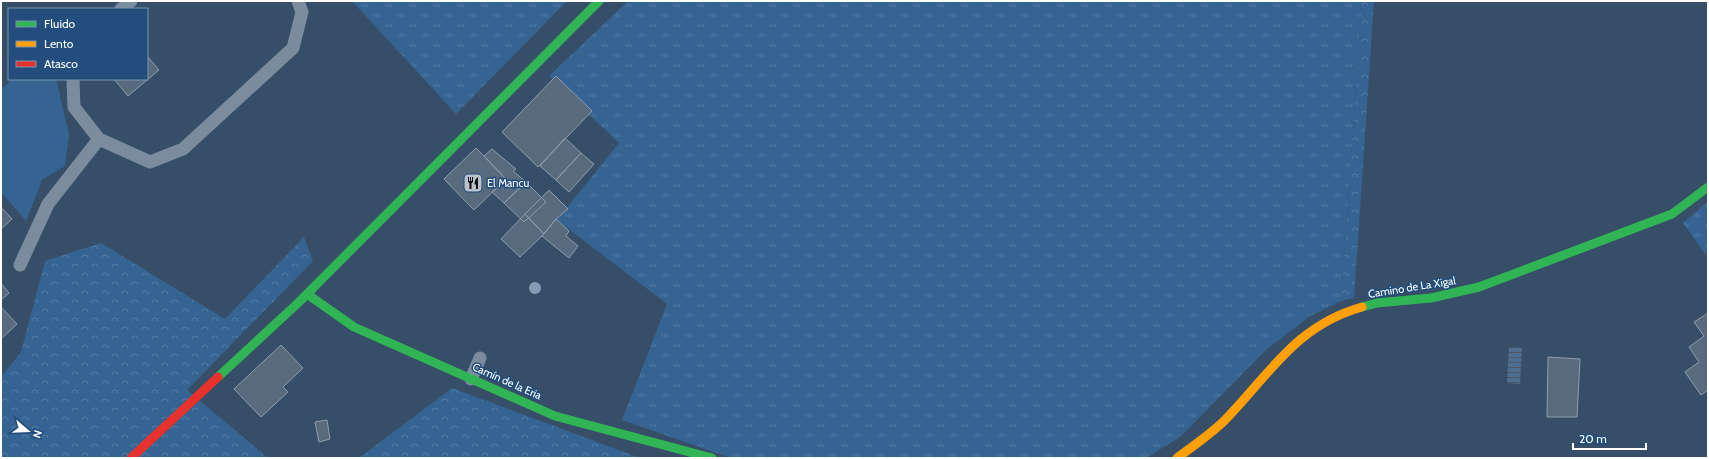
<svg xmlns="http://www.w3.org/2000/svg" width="1709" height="459" font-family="Cabin,sans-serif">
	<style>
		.grass { fill: url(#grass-tufts) }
		.forest { fill: url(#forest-crowns) }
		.garden { fill: #356493 }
		.water { fill: url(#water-rules) }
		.building { fill: #576a7e; stroke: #8f9eae }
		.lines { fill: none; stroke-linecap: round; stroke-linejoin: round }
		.lane { stroke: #7b8c9f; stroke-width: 13 }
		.fast { stroke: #30b455; stroke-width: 9 }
		.slow { stroke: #ff9f0a; stroke-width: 9 }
		.jam { stroke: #e5322d; stroke-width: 9 }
		.tree { fill: #879db6 }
		.labels { text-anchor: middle; stroke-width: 3; stroke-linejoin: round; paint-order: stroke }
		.poi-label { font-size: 11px; fill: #fff; stroke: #224d7c; text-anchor: start }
		.street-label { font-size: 11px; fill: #fff; stroke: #224d7c }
	</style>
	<defs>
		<pattern id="grass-tufts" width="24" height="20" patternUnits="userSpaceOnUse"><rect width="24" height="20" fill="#356493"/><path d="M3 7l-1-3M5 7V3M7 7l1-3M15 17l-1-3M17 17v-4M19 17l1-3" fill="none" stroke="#537ba3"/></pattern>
		<pattern id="forest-crowns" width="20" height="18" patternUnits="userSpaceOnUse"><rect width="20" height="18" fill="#356493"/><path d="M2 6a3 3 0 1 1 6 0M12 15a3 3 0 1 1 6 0" fill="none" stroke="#537ba3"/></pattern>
		<pattern id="water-rules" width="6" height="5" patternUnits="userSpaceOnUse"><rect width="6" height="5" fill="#4f6f91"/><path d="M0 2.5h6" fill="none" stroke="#4d5864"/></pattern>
	</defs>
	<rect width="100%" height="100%" fill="#364e68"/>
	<path class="grass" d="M352 1H567L456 114Z
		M628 1H1362L1341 301 1310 316 1267 349 1180 437 1146 458H731L622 420 667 304 557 220 619 143 549 76Z
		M1708 201V258L1683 223Z"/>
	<path class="forest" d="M1362 1H1374L1354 298 1341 301Z
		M304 237 313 261 187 390 268 458H1V377L21 352 45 261 101 243 225 319Z
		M452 388 640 458H359Z"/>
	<path class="garden" d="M12 79H56L69 134 65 166 42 180 26 221 1 192V85L4 88Z"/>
	<path class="water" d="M1509 347 1522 348 1520 384 1507 383Z"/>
	<path class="building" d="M147 56 159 70 128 96 114 79H147Z
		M556 76 592 111 538 167 502 132Z
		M565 138 581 153 556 180 540 166Z
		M476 148 506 179 474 210 444 179Z
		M492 149 516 169 513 171 526 182 504 203 492 192 506 179 484 156Z
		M581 153 594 164 569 192 556 180Z
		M526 182 546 202 524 222 504 203Z
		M549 190 568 209 556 219 544 234 525 214Z
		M1 207 12 219 1 229Z
		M525 214 544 234 520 257 501 239Z
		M556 219 569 231 566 236 578 246 569 258 542 236Z
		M1 283 9 293 1 300Z
		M1 307 17 324 1 339Z
		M1708 313V390L1701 395 1685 372 1699 362 1689 347 1704 336 1694 322Z
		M281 345 303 368 283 387 288 392 261 417 234 389Z
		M1548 357 1580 359 1577 417H1547Z
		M327 420 330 439 319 442 315 422Z"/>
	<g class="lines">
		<path class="lane" d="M121 9 131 1
			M73 79 74 107 99 139 150 162 183 149 293 48 302 12 298 1
			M20 265 48 204 99 139
			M471 379 480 358"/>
		<path class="fast" d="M307 294 354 327 555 416 712 458
			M1362 307 1377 303 1431 298 1479 287 1672 214 1708 187
			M218 377 298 303 599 1"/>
		<path class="slow" d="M1177 458C1193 446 1211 434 1225 420 1270 374 1295 326 1362 307"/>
		<path class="jam" d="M131 458 218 377"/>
	</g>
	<circle class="tree" cx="535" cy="288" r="6"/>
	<defs>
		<g id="restaurant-square" transform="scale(1)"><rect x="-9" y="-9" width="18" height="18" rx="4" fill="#b9c1ca" stroke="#224d7c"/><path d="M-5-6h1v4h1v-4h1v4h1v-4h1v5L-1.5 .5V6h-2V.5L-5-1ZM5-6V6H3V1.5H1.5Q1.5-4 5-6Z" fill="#111"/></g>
	</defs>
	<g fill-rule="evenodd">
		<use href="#restaurant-square" x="473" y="183"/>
	</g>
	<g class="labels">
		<g class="poi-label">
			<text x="487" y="187">El Mancu</text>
		</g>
		<g class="street-label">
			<text transform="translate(1412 287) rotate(-9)" y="4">Camino de La Xigal</text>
			<text transform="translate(507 381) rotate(24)" y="4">Camín de la Eria</text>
		</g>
	</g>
	<rect width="1709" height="459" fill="none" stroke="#ffffff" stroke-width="4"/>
	<rect x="8" y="8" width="140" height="72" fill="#224d7c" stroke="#7a94b0"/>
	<rect x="16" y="21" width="20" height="6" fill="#30b455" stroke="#7a94b0"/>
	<text x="44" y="28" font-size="12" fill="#ffffff">Fluido</text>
	<rect x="16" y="41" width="20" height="6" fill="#ff9f0a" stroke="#7a94b0"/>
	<text x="44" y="48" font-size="12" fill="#ffffff">Lento</text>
	<rect x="16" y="61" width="20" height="6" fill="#e5322d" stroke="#7a94b0"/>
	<text x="44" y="68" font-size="12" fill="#ffffff">Atasco</text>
	<g transform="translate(28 431) rotate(109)" stroke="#224d7c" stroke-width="3" paint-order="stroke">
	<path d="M0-3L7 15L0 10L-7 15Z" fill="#ffffff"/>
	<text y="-6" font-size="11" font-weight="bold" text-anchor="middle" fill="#ffffff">N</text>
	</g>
	<path d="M1573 443v6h73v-6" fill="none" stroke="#ffffff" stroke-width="2"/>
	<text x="1579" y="443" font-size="12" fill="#ffffff" stroke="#224d7c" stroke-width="3" paint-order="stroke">20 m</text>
</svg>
